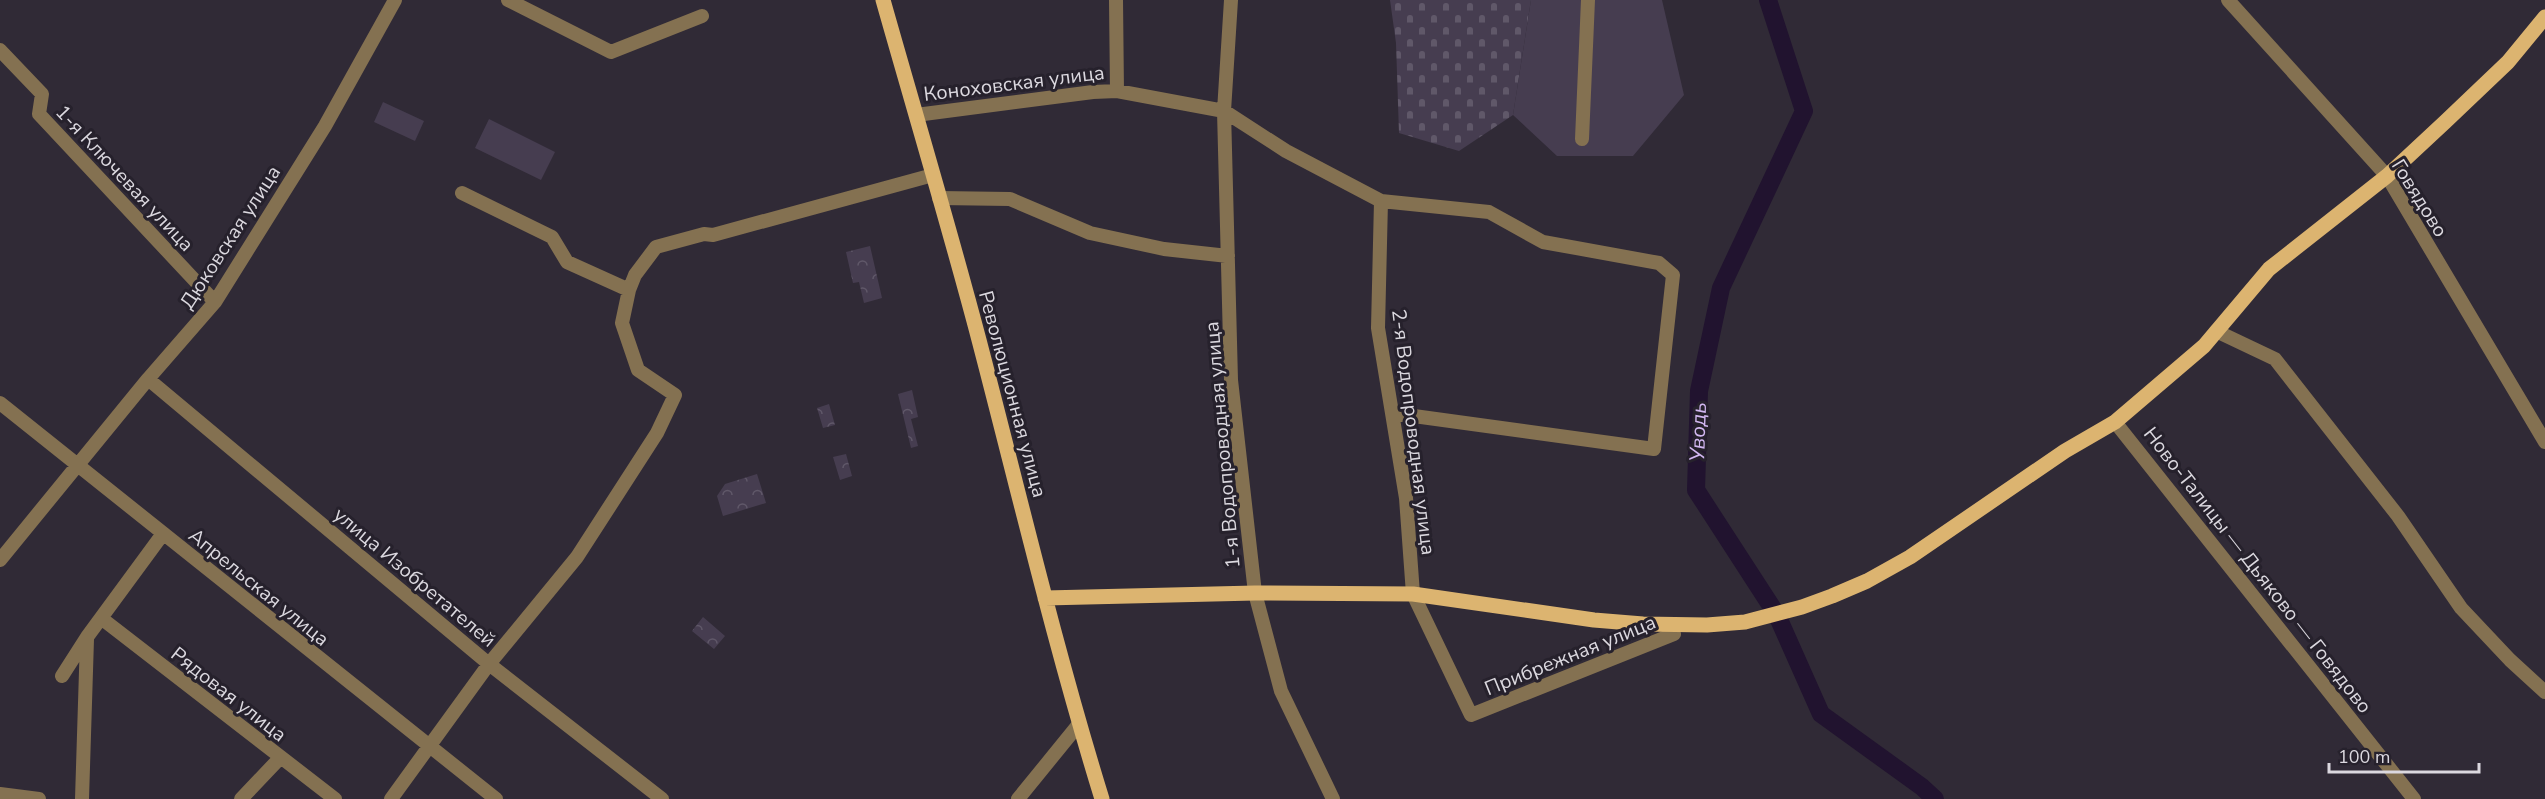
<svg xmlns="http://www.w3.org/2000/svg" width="2545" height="799" font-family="'Nunito Sans',sans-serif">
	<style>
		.cemetery { fill: url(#cemetery-stones) }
		.park { fill: url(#park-crowns) }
		.garden { fill: #463d50 }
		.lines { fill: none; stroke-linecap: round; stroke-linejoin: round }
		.river { stroke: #21132f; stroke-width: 18 }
		.minor { stroke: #847151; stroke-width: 14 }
		.major { stroke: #dcb470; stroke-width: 15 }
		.labels { text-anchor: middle; stroke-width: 6; stroke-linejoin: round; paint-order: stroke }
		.street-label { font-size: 20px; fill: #dbd8df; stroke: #26212c }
		.water-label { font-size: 21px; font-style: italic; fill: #d2b7f1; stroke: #26212c }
	</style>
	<defs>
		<pattern id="cemetery-stones" width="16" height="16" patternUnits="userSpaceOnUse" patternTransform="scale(1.5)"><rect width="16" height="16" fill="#463d50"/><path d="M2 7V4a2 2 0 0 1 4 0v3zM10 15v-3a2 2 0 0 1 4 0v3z" fill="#605869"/></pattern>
		<pattern id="park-crowns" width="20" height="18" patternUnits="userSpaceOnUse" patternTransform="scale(1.5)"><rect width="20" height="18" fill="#463d50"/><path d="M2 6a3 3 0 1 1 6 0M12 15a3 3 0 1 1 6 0" fill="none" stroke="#605869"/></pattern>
	</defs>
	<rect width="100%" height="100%" fill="#302a36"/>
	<path class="cemetery" d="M1390 0H1531L1513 115 1459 151 1399 133 1396 43Z"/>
	<path class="park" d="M870 246 882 298 864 303 859 282 853 283 846 252Z
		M912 390 918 417 911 419 918 446 911 448 898 394Z
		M829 404 835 425 823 428 817 408Z
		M846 454 852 476 840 480 833 457Z
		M757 474 766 503 723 516 717 496 725 484Z
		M703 617 725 636 714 649 692 631Z"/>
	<path class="garden" d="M1531 0H1662L1684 95 1633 156H1557L1513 115Z
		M383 102 424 121 415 141 374 122Z
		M489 119 555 152 541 180 475 148Z"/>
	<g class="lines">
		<path class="river" d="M1768 0 1804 111 1721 288 1699 391 1696 490 1777 615 1821 714 1922 787 1935 799"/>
		<path class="minor" d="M508 0 611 52 702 16
			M1116 0 1117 91
			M1231 0 1224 111 1231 380 1255 593 1281 691 1333 799
			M2228 0 2387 176 2545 442
			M0 50 42 94 39 114 215 302
			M916 115 1093 92 1117 91 1224 111 1286 151 1381 201 1489 212 1543 242 1659 263 1673 275 1654 449 1392 413
			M1582 139 1588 0
			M462 193 552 237 567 262 629 290
			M939 198 1010 199 1090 233 1164 249 1228 256
			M1381 201 1378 328 1406 498 1413 594 1471 715 1674 634
			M2216 331 2275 359 2398 516 2461 608 2510 660 2545 692
			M148 379 489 664 662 799
			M0 403 496 799
			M2115 422 2414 799
			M0 560 148 379 215 302 325 126 395 0
			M101 618 335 799
			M62 676 87 637 162 535
			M0 794 39 799
			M82 799 87 639
			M241 799 280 758
			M391 799 489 664 577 557 657 433 675 395 638 370 622 323 629 290 635 275 656 247 704 234 713 235 933 175
			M1018 799 1079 724"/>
		<path class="major" d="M883 0C915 113 949 226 979 340 1019 493 1055 647 1102 799
			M1045 598 1255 593 1413 594 1594 620 1643 624 1707 625 1745 622 1802 607 1832 596 1867 581 1910 557 2065 451 2115 422 2204 346 2269 269 2387 176 2445 122 2508 62 2545 17"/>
	</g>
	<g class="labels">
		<g class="street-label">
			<text transform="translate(1014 83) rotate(-7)" y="7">Коноховская улица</text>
			<text transform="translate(125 178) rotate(47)" y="7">1-я Ключевая улица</text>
			<text transform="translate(2420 198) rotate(58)" y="7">Говядово</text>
			<text transform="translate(230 237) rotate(-57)" y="7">Дюковская улица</text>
			<text transform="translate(1013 394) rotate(75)" y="7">Революционная улица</text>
			<text transform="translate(1414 432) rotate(83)" y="7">2-я Водопроводная улица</text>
			<text transform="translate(1222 445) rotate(-95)" y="7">1-я Водопроводная улица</text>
			<text transform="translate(2258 570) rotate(52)" y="7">Ново-Талицы — Дьяково — Говядово</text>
			<text transform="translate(415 577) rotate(40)" y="7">улица Изобретателей</text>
			<text transform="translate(259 587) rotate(39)" y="7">Апрельская улица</text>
			<text transform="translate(1570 655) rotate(-22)" y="7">Прибрежная улица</text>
			<text transform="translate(229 694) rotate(38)" y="7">Рядовая улица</text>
		</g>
		<g class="water-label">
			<text transform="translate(1698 432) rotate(-88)" y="7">Уводь</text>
		</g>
	</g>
	<path d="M2329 763v9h150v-9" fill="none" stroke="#dbd8df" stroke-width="3"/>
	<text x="2338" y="763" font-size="18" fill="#dbd8df" stroke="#26212c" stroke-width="4.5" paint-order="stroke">100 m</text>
</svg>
